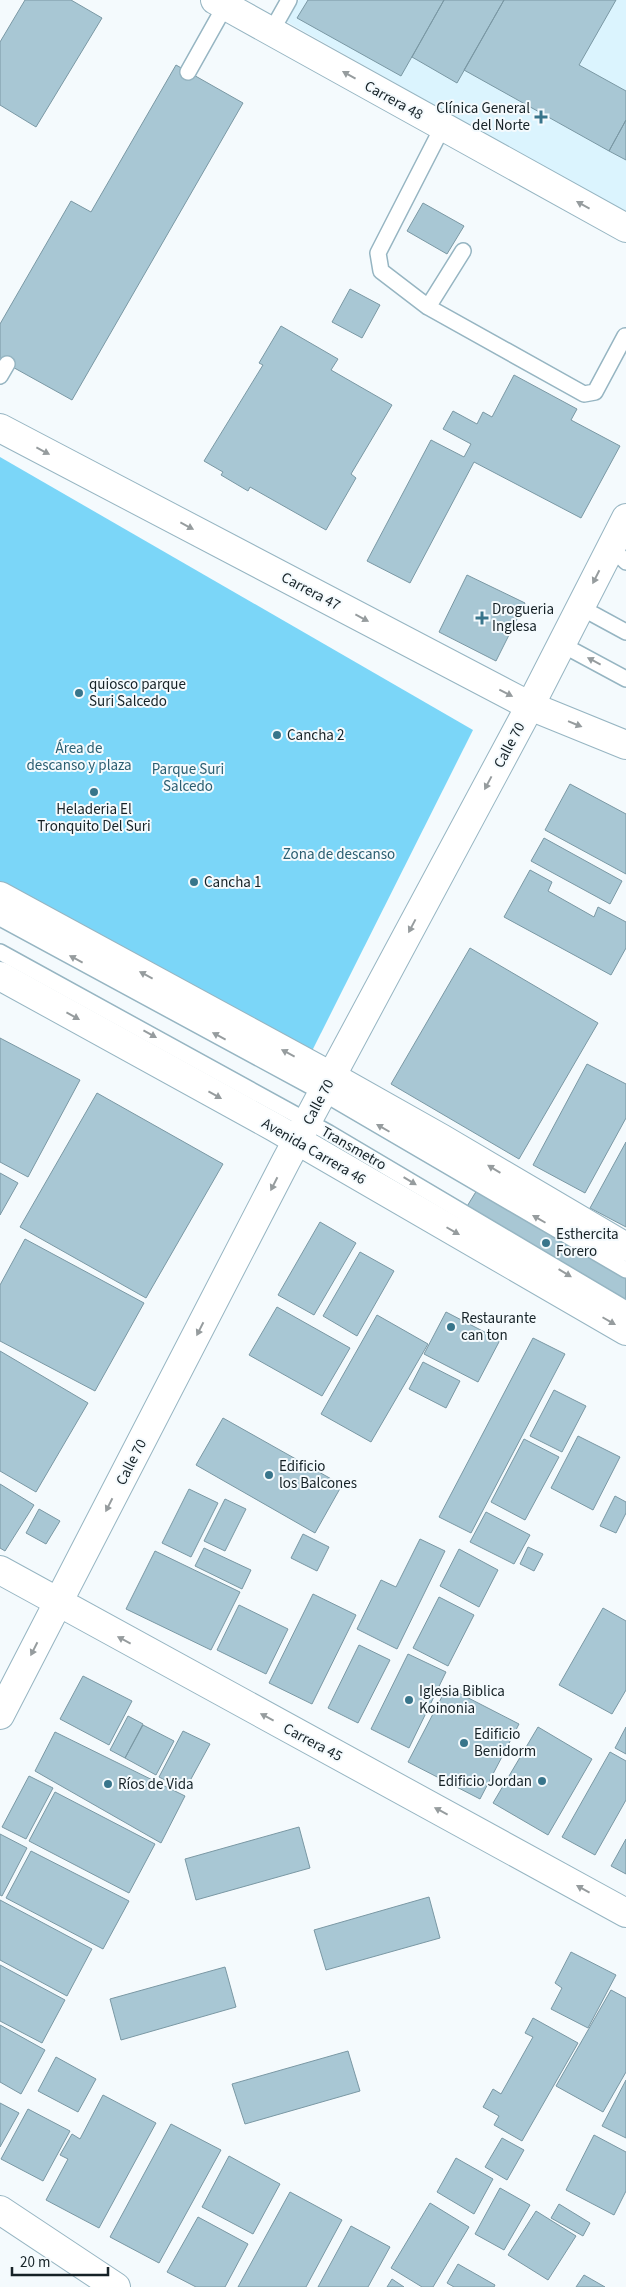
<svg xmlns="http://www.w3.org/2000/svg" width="626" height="2287" font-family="'Source Sans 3',sans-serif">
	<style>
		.built { fill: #dbf4fe }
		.green { fill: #7bd6f8 }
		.building { fill: #a8c7d4; stroke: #7a98a4 }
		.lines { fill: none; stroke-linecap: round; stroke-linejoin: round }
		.lane-casing { stroke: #96b5c2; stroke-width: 18 }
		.street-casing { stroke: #96b5c2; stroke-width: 30 }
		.secondary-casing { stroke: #96b5c2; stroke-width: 30 }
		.primary-casing { stroke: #96b5c2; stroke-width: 30 }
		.lane { stroke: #fff; stroke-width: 15 }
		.street { stroke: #fff; stroke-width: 28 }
		.secondary { stroke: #fff; stroke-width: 28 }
		.primary { stroke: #fff; stroke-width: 28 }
		.oneway { fill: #969c9e }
		.poi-dot { fill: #38758b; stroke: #f4fafd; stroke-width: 2 }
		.labels { text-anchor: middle; stroke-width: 4; stroke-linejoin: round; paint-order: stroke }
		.street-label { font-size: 15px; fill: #162227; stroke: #f4fafd }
		.poi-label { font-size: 15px; fill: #162227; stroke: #f4fafd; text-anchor: start }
		.park-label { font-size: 15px; fill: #2a5e71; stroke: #f4fafd }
	</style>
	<rect width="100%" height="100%" fill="#f4fafd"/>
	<path class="built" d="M299 0H626V213L287 22Z"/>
	<path class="green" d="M0 457 473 730 310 1055 0 883Z"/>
	<path class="building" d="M25 0H71L102 18 36 127 0 105V42Z
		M308 0H444L401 76 297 18Z
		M444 0H504L457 83 412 57Z
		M504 0H616L579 65 626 91V120L609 151 464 70Z
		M176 65 243 103 72 400 0 360V324L71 201 91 212Z
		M626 120V160L609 151Z
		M423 203 464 226 447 254 407 231Z
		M350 289 380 305 362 338 332 322Z
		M281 326 338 359 331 370 392 405 351 474 356 478 326 530 250 487 248 491 221 475 223 472 204 461 263 365 259 363Z
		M514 375 577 409 571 420 620 446 581 518 474 462 410 583 367 561 431 440 464 457 471 444 443 429 453 411 477 424 483 412 492 417Z
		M467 575 525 603 496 661 439 632Z
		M570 784 626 814V874L545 830Z
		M544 838 622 881 610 904 531 861Z
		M530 870 552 882 548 891 594 917 598 907 626 922V948L611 975 504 917Z
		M470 948 598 1023 519 1159 391 1084Z
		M0 1038 80 1080 28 1177 0 1162Z
		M587 1064 626 1084V1118L585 1193 533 1165Z
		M97 1093 223 1164 146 1298 20 1227Z
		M626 1142V1227L590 1208Z
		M0 1173 18 1183 0 1215Z
		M477 1190 626 1277V1302L466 1208Z
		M320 1222 356 1243 314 1315 278 1295Z
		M25 1239 144 1303 95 1391 0 1341V1285Z
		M360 1252 394 1271 357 1336 323 1316Z
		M277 1307 350 1348 322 1396 249 1355Z
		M446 1312 500 1340 478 1382 424 1354Z
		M377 1315 428 1344 371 1442 321 1414Z
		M533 1338 565 1354 471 1533 439 1517Z
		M0 1351 88 1403 36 1492 0 1471Z
		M423 1362 460 1381 446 1408 409 1389Z
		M554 1390 586 1406 562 1452 530 1436Z
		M223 1418 342 1485 315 1533 196 1465Z
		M578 1436 620 1457 593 1510 551 1488Z
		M524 1439 559 1457 525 1520 491 1502Z
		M0 1484 34 1505 5 1551 0 1548Z
		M189 1489 218 1503 191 1557 162 1543Z
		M615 1496 626 1502V1513L616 1533 600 1526Z
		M225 1499 246 1509 225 1551 204 1541Z
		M39 1509 60 1521 46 1544 26 1533Z
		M486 1512 530 1535 514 1564 470 1542Z
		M303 1534 329 1547 317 1571 291 1558Z
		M420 1539 445 1551 397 1649 357 1629 381 1580 396 1587Z
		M528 1547 543 1554 534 1571 520 1564Z
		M204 1548 251 1570 242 1589 195 1566Z
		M459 1549 498 1570 479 1607 440 1586Z
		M155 1551 240 1592 211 1650 126 1609Z
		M313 1594 356 1615 312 1704 269 1683Z
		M439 1597 474 1615 448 1666 413 1648Z
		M239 1605 288 1629 266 1674 217 1650Z
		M603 1608 626 1621V1690L612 1714 559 1685Z
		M359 1645 390 1660 358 1723 328 1708Z
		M408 1654 446 1672 409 1748 371 1729Z
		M83 1676 132 1701 109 1745 60 1719Z
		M447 1687 519 1724 480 1799 408 1762Z
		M128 1716 143 1724 125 1758 110 1750Z
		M143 1725 174 1741 156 1775 125 1758Z
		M538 1727 592 1759 548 1835 493 1803Z
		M626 1727V1754L615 1748Z
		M183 1731 210 1744 185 1790 159 1777Z
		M55 1732 185 1796 161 1843 35 1771Z
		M610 1752 626 1761V1800L595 1855 562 1837Z
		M29 1776 53 1788 26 1839 2 1827Z
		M55 1792 155 1844 129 1893 29 1841Z
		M299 1827 310 1868 196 1900 185 1859Z
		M0 1834 27 1848 2 1896 0 1895Z
		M626 1839V1874L611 1866Z
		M31 1851 129 1901 103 1949 6 1898Z
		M429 1897 440 1938 326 1970 314 1930Z
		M0 1900 92 1949 67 1996 0 1960Z
		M571 1952 616 1975 588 2028 551 2009 562 1988 555 1983Z
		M0 1965 65 2000 42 2043 0 2021Z
		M225 1967 236 2007 121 2040 110 1999Z
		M611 1990 626 1998V2072L603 2112 556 2086Z
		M533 2018 578 2043 522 2141 494 2125 499 2116 483 2107 493 2089 501 2094 533 2037 525 2033Z
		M0 2025 45 2050 21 2094 0 2082Z
		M348 2051 360 2091 245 2124 232 2084Z
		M56 2057 96 2079 78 2112 38 2091Z
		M626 2080V2138L602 2126Z
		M103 2095 156 2123 99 2228 46 2200 68 2159 60 2155 72 2134 80 2139Z
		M0 2103 19 2113 0 2147Z
		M28 2109 70 2131 43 2181 1 2159Z
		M171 2124 221 2150 159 2263 110 2237Z
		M594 2135 626 2152V2191L614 2215 566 2190Z
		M502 2138 524 2150 507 2180 485 2167Z
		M229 2156 280 2184 253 2234 202 2207Z
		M456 2158 493 2179 474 2214 437 2192Z
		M500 2188 530 2205 504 2250 475 2234Z
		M290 2192 342 2220 306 2287H238Z
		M430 2203 469 2227 433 2287H422L391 2268Z
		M559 2204 590 2223 583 2236 551 2218Z
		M536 2211 576 2236 548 2280 508 2255Z
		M198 2217 248 2244 225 2287H196L167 2272Z
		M351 2226 390 2247 368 2287H318Z
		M458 2264 495 2285 494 2287H454L447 2283Z
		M584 2275 605 2287H576Z
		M392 2279 404 2287H387Z"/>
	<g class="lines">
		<g class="lane-casing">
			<path id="lane" d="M271 32 289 0
				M188 72 225 6
				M442 128 378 253 381 271 428 307 584 394 595 392 625 336
				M428 307 463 251
				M0 376 7 364
				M611 547 626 562
				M580 607 626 632
				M561 644 626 679
				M0 918 323 1093 626 1270
				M0 952 329 1133 626 1309"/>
		</g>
		<g class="street-casing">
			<path id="street" d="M215 0 626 228
				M0 1570 626 1913
				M0 1715 286 1161 530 706 626 518"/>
		</g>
		<g class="secondary-casing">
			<path id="secondary" d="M0 428 530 706 626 745
				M0 2210 116 2287"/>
		</g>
		<g class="primary-casing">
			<path id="primary" d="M0 896 331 1076 441 1138 626 1247
				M0 976 274 1127 626 1331"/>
		</g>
		<use href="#lane" class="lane"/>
		<use href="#street" class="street"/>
		<use href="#secondary" class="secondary"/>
		<use href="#primary" class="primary"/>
	</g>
	<defs><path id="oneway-solid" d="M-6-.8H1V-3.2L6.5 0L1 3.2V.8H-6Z" transform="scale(1.25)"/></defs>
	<g class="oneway">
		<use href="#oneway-solid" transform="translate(349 75) rotate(-151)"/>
		<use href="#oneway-solid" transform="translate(583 205) rotate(-151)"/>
		<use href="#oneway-solid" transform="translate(43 451) rotate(28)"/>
		<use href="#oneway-solid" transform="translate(187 526) rotate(28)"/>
		<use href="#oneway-solid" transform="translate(596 577) rotate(117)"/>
		<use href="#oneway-solid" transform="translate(362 618) rotate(28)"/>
		<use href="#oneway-solid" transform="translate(594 661) rotate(-152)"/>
		<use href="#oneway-solid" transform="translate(506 693) rotate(27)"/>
		<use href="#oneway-solid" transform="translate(575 724) rotate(22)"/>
		<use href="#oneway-solid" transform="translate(488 783) rotate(118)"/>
		<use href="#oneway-solid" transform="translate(412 926) rotate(118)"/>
		<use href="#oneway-solid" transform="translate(76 959) rotate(-152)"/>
		<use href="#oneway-solid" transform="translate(146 975) rotate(-152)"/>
		<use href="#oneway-solid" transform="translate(73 1016) rotate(29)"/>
		<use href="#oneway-solid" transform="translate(150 1034) rotate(29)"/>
		<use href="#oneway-solid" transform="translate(219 1036) rotate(-152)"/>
		<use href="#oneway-solid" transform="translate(288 1053) rotate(-152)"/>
		<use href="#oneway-solid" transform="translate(215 1095) rotate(29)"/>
		<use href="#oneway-solid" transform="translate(383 1128) rotate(-150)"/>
		<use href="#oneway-solid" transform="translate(494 1169) rotate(-149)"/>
		<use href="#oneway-solid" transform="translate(410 1181) rotate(31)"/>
		<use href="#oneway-solid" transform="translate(274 1184) rotate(117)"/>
		<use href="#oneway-solid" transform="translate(539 1219) rotate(-150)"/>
		<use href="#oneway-solid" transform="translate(453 1231) rotate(30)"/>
		<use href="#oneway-solid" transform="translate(565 1273) rotate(31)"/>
		<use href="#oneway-solid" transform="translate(609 1321) rotate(30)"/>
		<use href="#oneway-solid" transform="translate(200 1329) rotate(117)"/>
		<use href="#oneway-solid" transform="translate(109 1505) rotate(117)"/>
		<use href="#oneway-solid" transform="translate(124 1640) rotate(-152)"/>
		<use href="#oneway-solid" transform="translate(34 1649) rotate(117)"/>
		<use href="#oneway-solid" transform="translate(267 1717) rotate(-152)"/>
		<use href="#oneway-solid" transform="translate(441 1811) rotate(-152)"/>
		<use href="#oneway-solid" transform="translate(583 1889) rotate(-151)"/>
	</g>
	<g class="poi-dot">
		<path d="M538.5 109.5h5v5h5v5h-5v5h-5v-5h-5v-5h5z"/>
		<path d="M479.5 610.5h5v5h5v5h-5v5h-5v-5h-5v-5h5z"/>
		<circle cx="79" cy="693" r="5"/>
		<circle cx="277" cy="735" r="5"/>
		<circle cx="94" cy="792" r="5"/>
		<circle cx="194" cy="882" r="5"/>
		<circle cx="546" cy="1243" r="5"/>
		<circle cx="451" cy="1327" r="5"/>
		<circle cx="269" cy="1475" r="5"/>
		<circle cx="409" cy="1700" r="5"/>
		<circle cx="464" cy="1743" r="5"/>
		<circle cx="542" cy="1781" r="5"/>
		<circle cx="108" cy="1784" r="5"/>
	</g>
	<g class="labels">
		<g class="street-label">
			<text transform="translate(394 100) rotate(29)" y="5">Carrera 48</text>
			<text transform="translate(311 591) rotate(28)" y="5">Carrera 47</text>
			<text transform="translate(509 745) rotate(-62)" y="5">Calle 70</text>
			<text transform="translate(318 1102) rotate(-62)" y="5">Calle 70</text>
			<text transform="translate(354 1148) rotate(30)" y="5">Transmetro</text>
			<text transform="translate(314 1151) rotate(30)" y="5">Avenida Carrera 46</text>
			<text transform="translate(131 1462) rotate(-63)" y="5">Calle 70</text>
			<text transform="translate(313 1742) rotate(28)" y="5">Carrera 45</text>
		</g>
		<g class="poi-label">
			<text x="530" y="113" text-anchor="end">Clínica General<tspan x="530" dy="17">del Norte</tspan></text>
			<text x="492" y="614">Drogueria<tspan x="492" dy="17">Inglesa</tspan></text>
			<text x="89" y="689">quiosco parque<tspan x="89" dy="17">Suri Salcedo</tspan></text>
			<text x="287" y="740">Cancha 2</text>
			<text x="94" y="814" text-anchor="middle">Heladeria El<tspan x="94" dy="17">Tronquito Del Suri</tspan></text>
			<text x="204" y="887">Cancha 1</text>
			<text x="556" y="1239">Esthercita<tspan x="556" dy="17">Forero</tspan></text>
			<text x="461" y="1323">Restaurante<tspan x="461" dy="17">can ton</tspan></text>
			<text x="279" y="1471">Edificio<tspan x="279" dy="17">los Balcones</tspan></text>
			<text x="419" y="1696">Iglesia Biblica<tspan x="419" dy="17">Koinonia</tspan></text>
			<text x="474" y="1739">Edificio<tspan x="474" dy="17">Benidorm</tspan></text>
			<text x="532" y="1786" text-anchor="end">Edificio Jordan</text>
			<text x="118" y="1789">Ríos de Vida</text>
		</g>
		<g class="park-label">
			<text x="79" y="753">Área de<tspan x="79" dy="17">descanso y plaza</tspan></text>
			<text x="188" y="774">Parque Suri<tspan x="188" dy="17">Salcedo</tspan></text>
			<text x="339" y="859">Zona de descanso</text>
		</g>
	</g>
	<path d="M12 2267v8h96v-8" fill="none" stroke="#162227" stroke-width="2.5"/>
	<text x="20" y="2267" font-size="15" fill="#162227" stroke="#f4fafd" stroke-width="4" paint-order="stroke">20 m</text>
</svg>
